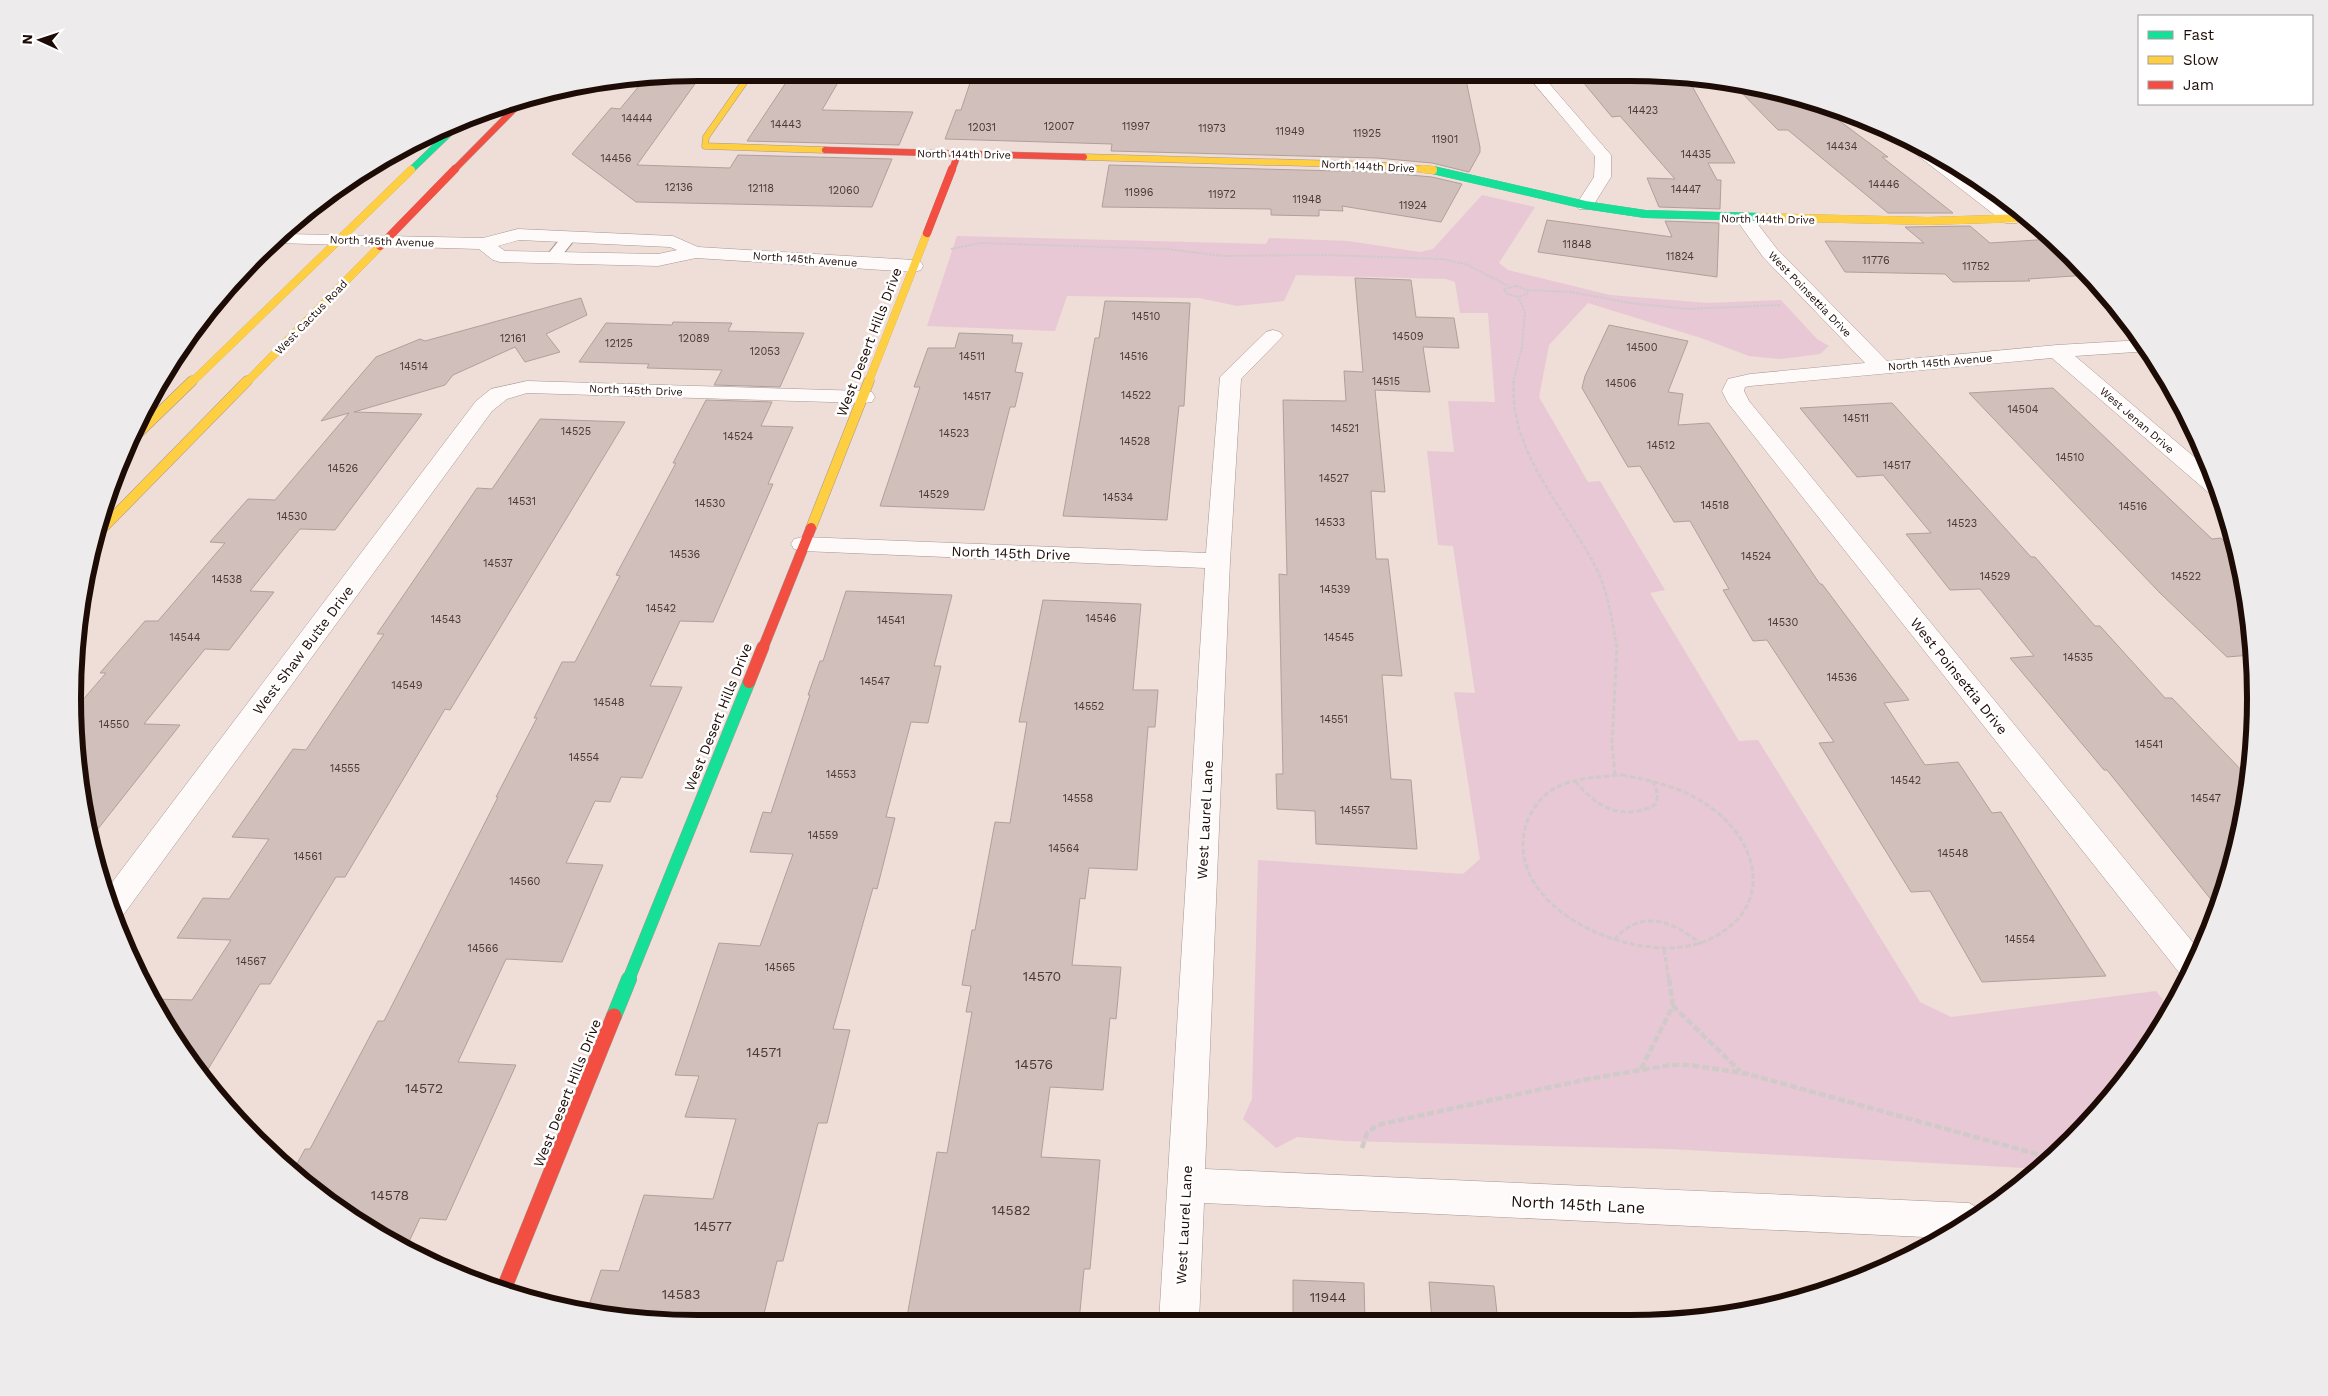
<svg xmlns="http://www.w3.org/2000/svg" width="2328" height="1396" font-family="'Work Sans',sans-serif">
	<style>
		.green { fill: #e8c8d5 }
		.building { fill: #d1bfbc; stroke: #b09f9c }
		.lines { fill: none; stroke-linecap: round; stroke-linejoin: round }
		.lane-casing { stroke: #a79791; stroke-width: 2 }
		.street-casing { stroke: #a79791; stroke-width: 1 }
		.fast-far3-casing { stroke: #a79791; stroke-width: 7 }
		.fast-far2-casing { stroke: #a79791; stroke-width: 8 }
		.fast-far1-casing { stroke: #a79791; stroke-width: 13 }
		.fast-casing { stroke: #a79791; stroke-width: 16 }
		.slow-far2-casing { stroke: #a79791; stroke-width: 7 }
		.slow-far1-casing { stroke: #a79791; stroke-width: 8 }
		.slow-casing { stroke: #a79791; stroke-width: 11 }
		.jam-far4-casing { stroke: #a79791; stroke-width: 7 }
		.jam-far3-casing { stroke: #a79791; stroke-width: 8 }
		.jam-far2-casing { stroke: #a79791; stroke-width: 11 }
		.jam-far1-casing { stroke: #a79791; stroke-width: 13 }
		.jam-casing { stroke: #a79791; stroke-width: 16 }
		.path-far3 { stroke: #d0cac9; stroke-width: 2; stroke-dasharray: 2.5 1; stroke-linecap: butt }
		.path-far2 { stroke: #d0cac9; stroke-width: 2.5; stroke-dasharray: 4.5 2; stroke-linecap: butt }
		.path-far1 { stroke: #d0cac9; stroke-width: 3; stroke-dasharray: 5.5 2.5; stroke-linecap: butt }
		.path { stroke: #d0cac9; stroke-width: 4.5; stroke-dasharray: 7 3; stroke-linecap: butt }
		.lane { fill: #fdfaf9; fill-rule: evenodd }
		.street { fill: #fdfaf9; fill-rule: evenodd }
		.fast-far3 { stroke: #16e098; stroke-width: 6 }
		.fast-far2 { stroke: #16e098; stroke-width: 8 }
		.fast-far1 { stroke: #16e098; stroke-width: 12 }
		.fast { stroke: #16e098; stroke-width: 15 }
		.slow-far2 { stroke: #ffcf43; stroke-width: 6 }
		.slow-far1 { stroke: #ffcf43; stroke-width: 8 }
		.slow { stroke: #ffcf43; stroke-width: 10 }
		.jam-far4 { stroke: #f24e42; stroke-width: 6 }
		.jam-far3 { stroke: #f24e42; stroke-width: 8 }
		.jam-far2 { stroke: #f24e42; stroke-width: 10 }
		.jam-far1 { stroke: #f24e42; stroke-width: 12 }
		.jam { stroke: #f24e42; stroke-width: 15 }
		.labels { text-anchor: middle; stroke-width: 5; stroke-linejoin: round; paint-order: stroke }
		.number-label { font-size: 11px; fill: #4a3834 }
		.far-street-label { font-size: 11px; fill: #1d0b06; stroke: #fff }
		.street-label { font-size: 14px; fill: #1d0b06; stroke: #fff }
		.near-number-label { font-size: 14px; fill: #4a3834 }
		.near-street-label { font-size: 16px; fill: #1d0b06; stroke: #fff }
		.rim { fill: none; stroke: #1d0b06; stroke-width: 6 }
	</style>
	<rect width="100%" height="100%" fill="#efddd7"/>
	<path class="green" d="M1482 195 1535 207 1499 263 1508 270 1610 295 1707 303 1781 300 1817 339 1829 346 1820 354 1781 359 1749 356 1701 338 1588 303 1549 345 1539 397 1588 482 1600 481 1665 590 1650 593 1739 741 1758 740 1920 1002 1951 1017 2156 991 2170 1009 2150 1046 2041 1169 1670 1149 1345 1141 1297 1137 1276 1148 1243 1119 1252 1099 1258 860 1463 874 1480 859 1454 692 1475 693 1453 546 1438 545 1427 451 1454 452 1448 401 1495 402 1488 313H1460L1455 282 1446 279 1296 275 1284 301 1237 306 1199 298 1067 296 1055 331 927 326 957 236 1266 244 1269 238 1348 241 1420 252 1433 249Z"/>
	<path class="building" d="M1673 74 1687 77 1735 163H1708L1717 180H1721L1720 209 1659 207 1647 178 1675 179 1620 116 1612 117 1578 76Z
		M1465 75 1480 147V152L1469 172 1432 163 1377 158 1111 151 1112 144 945 139 956 110H961L972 77Z
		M789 78 840 79 822 110 913 112 899 145 747 141Z
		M644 80 697 81 637 165 730 168 738 155 892 159 872 207 636 202 572 154 611 108 620 109Z
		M1735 86 1814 102 1888 157H1882L1953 213H1888L1788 130H1778Z
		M1109 165 1377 172 1432 177 1462 184 1441 222 1342 206 1343 211 1319 210V216L1271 215V209L1102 207Z
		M1547 220 1672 237 1665 221 1719 223 1717 277 1538 252Z
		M1970 226 1990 243 2052 239 2072 256 2088 275 2028 279 2030 281 1953 282 1945 274 1845 272 1825 241 1924 243 1905 227Z
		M1355 278 1411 280 1416 317 1454 318 1459 348 1423 347 1430 392 1375 390 1385 492 1371 491 1376 559H1388L1402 676 1382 675 1391 779 1411 780 1417 849 1316 844 1315 811 1277 809 1276 774H1283L1279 574 1287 575 1283 400 1346 401 1344 371 1363 372Z
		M581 298 587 315 546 334 560 352 525 362 515 347 453 375 445 385 354 412 422 414 335 530 300 529 250 591 274 592 229 650 205 649 144 724 180 725 90 839 84 820 74 710 106 673H100L145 621H158L225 543 210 542 248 499 275 500 349 413 321 421 376 357 420 339 425 341Z
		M1105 301 1190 303 1184 406H1179L1167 520 1063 516 1095 338H1099Z
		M673 322 732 323 728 331 804 333 780 387 714 385 722 370 647 368 649 364 579 362 606 323 672 325Z
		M1609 325 1688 341 1668 392 1683 394 1678 425 1709 423 1820 584H1822L1909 700 1884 703 1925 765 1958 762 1992 813 2001 812 2106 976 1982 982 1930 891 1911 892 1819 743 1834 742 1767 640 1753 641 1723 590 1729 589 1690 521 1674 522 1640 466 1628 467 1582 388 1585 376Z
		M959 333 1013 335 1012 343H1022L1015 372 1023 373 1015 407H1010L984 510 880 506 920 387H914L928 348H955Z
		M2053 388 2212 539 2221 538 2237 554 2244 576 2251 655 2227 657 2160 593 1969 393Z
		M706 400 772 402 761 426 793 427 768 484H773L713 622 680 621 650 686 682 687 642 778 621 777 610 802 595 801 566 863 603 865 562 962 506 959 458 1062 516 1065 446 1220 420 1218 407 1246 350 1218 293 1171 305 1149H310L378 1021H384L498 797H496L537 718H534L562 662H575L620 576 616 575 676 463H673Z
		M1892 403 2031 557H2035L2095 626H2100L2165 698H2172L2248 777 2243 820 2217 907 2107 770H2104L2010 658 2034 656 1980 589 1950 590 1906 534 1931 533 1883 475 1857 477 1800 408Z
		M540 419 625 422 450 710 445 709 345 877H336L270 984H260L202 1079 156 1010 151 999 192 1000 231 940 177 938 203 898 229 899 269 839 232 837 293 749 306 750 384 634H377L477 488 492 489Z
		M846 591 952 595 934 666H941L928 723 911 722 886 817 895 818 877 889 873 888 833 1029 850 1030 827 1123H818L783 1261H777L762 1322H657L588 1308 601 1270 619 1271 644 1195 713 1199 736 1119 685 1117 699 1076 675 1075 719 943 760 946 793 854 750 852 763 812 771 813 810 695H808L820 661H823Z
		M1043 600 1141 604 1133 690H1158L1155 727H1148L1137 870 1089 868 1085 899 1080 898 1072 965 1121 967 1116 1019 1110 1018 1103 1090 1050 1087 1041 1157 1100 1160 1090 1269H1084L1079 1322H906L937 1152 947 1153 972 1012H966L971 986 962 985 972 930H975L995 822 1010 823 1027 722H1019Z
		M1293 1280 1364 1283 1365 1322H1293Z
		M1429 1282 1494 1286 1498 1322H1432Z"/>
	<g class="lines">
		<g class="lane-casing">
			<path id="lane" d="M570 232 577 236 575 239 558 260H548L545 257 548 254 565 233Z"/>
		</g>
		<g class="street-casing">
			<path id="street" d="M1526 74H1541L1611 155V177L1591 209H1579L1576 205 1594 177 1595 156Z
				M1917 148 1953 166 2017 215 2020 219 2017 223H2005L1917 155 1915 151Z
				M1744 213 1750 214 1777 249 1887 361 2057 345 2142 340 2150 351 2075 356 2212 472 2219 495 2209 493 2052 358 1750 386 1745 387 1744 391 1749 401 2200 951 2187 977 2181 975 1728 403 1722 391 1728 379 1750 374 1865 363 1763 257 1735 218 1738 214Z
				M518 229 673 236 698 247 914 260 921 262 923 266 921 270 914 272 696 258 658 266 500 262 493 260 479 249 276 243 285 234 483 238ZM519 240 670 247 677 250 658 254 505 251 498 246Z
				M1273 330 1280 332 1283 336 1241 379 1230 561 1205 1169 1969 1203 1983 1211 1945 1238 1204 1203 1199 1322H1159L1205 568 803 551 794 549 791 544 794 539 803 537 1206 553 1220 377 1266 332Z
				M527 381 864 391 872 392 875 397 872 402 864 403 527 393 507 399 492 411 121 918 115 920 104 893 476 401 491 389Z"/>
		</g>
		<g class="fast-far3-casing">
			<path id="fast-far3" d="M411 170 463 120"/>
		</g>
		<g class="fast-far2-casing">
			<path id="fast-far2" d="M1433 170 1585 205 1645 214 1761 217"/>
		</g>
		<g class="fast-far1-casing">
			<path id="fast-far1" d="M628 981 749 682"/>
		</g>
		<g class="fast-casing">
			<path id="fast" d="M614 1016 629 979"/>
		</g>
		<g class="slow-far2-casing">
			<path id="slow-far2" d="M748 77 706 137 705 146 825 150
				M1084 157 1377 165 1433 170"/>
		</g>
		<g class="slow-far1-casing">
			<path id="slow-far1" d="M1423 169 1433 170
				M1761 217 1928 221 2027 218
				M191 383 411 170
				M246 383 380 246
				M868 383 927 233"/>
		</g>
		<g class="slow-casing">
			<path id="slow" d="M129 442 192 381
				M811 528 869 381
				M97 534 247 381"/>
		</g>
		<g class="jam-far4-casing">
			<path id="jam-far4" d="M825 150 1084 157
				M454 170 524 99
				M952 170 958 154"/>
		</g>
		<g class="jam-far3-casing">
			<path id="jam-far3" d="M927 233 952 169
				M380 246 455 169"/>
		</g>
		<g class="jam-far2-casing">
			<path id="jam-far2" d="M763 648 811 528"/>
		</g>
		<g class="jam-far1-casing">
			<path id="jam-far1" d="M749 682 763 647"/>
		</g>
		<g class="jam-casing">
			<path id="jam" d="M503 1291 614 1016"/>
		</g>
		<path class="path-far3" d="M951 249 980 243 1167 249 1223 256 1323 255 1443 259 1468 265 1508 286
			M1516 286 1527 290V294L1518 297 1507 294 1504 289Z
			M1527 290 1571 292 1630 303 1688 309 1781 305
			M1513 383 1522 347 1525 312 1518 297"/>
		<path class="path-far2" d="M1514 381C1508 450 1564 507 1594 564 1608 589 1612 621 1617 648"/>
		<path class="path-far1" d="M1615 775 1612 744 1617 647
			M1622 775C1649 780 1677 786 1701 801 1757 834 1779 906 1710 939 1643 972 1497 909 1527 822 1533 806 1544 793 1559 786 1579 777 1601 777 1622 775Z
			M1575 781C1598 808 1621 821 1655 805L1658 795 1653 781
			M1614 940C1641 908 1673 921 1701 944
			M1664 949 1669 981"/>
		<path class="path" d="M1669 979 1673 1006
			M1641 1069 1673 1006 1740 1071
			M1362 1148 1367 1133 1377 1125 1588 1079 1671 1065H1690L1748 1074 2051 1158"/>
		<use href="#lane" class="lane"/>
		<use href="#street" class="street"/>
		<use href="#fast-far3" class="fast-far3"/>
		<use href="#fast-far2" class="fast-far2"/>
		<use href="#fast-far1" class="fast-far1"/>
		<use href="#fast" class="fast"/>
		<use href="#slow-far2" class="slow-far2"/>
		<use href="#slow-far1" class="slow-far1"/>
		<use href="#slow" class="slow"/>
		<use href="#jam-far4" class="jam-far4"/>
		<use href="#jam-far3" class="jam-far3"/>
		<use href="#jam-far2" class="jam-far2"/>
		<use href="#jam-far1" class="jam-far1"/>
		<use href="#jam" class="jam"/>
	</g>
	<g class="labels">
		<g class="number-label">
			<text x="1643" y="114">14423</text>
			<text x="637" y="122">14444</text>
			<text x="786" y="128">14443</text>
			<text x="1059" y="130">12007</text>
			<text x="1136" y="130">11997</text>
			<text x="982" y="131">12031</text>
			<text x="1212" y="132">11973</text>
			<text x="1290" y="135">11949</text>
			<text x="1367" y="137">11925</text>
			<text x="1445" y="143">11901</text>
			<text x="1842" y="150">14434</text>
			<text x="1696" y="158">14435</text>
			<text x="616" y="162">14456</text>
			<text x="1884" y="188">14446</text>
			<text x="679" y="191">12136</text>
			<text x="761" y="192">12118</text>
			<text x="1686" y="193">14447</text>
			<text x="844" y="194">12060</text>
			<text x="1139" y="196">11996</text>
			<text x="1222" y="198">11972</text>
			<text x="1307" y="203">11948</text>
			<text x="1413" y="209">11924</text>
			<text x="1577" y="248">11848</text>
			<text x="1680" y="260">11824</text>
			<text x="1876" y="264">11776</text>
			<text x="1976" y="270">11752</text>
			<text x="1146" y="320">14510</text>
			<text x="1408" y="340">14509</text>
			<text x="513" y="342">12161</text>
			<text x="694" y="342">12089</text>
			<text x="619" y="347">12125</text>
			<text x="1642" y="351">14500</text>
			<text x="765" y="355">12053</text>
			<text x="972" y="360">14511</text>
			<text x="1134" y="360">14516</text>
			<text x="414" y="370">14514</text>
			<text x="1386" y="385">14515</text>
			<text x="1621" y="387">14506</text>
			<text x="1136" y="399">14522</text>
			<text x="977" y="400">14517</text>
			<text x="2023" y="413">14504</text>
			<text x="1856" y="422">14511</text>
			<text x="1345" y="432">14521</text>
			<text x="576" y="435">14525</text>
			<text x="954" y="437">14523</text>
			<text x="738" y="440">14524</text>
			<text x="1135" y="445">14528</text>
			<text x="1661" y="449">14512</text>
			<text x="2070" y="461">14510</text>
			<text x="1897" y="469">14517</text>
			<text x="343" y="472">14526</text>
			<text x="1334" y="482">14527</text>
			<text x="934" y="498">14529</text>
			<text x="1118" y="501">14534</text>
			<text x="522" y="505">14531</text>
			<text x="710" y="507">14530</text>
			<text x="1715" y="509">14518</text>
			<text x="2133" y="510">14516</text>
			<text x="292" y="520">14530</text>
			<text x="1330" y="526">14533</text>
			<text x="1962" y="527">14523</text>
			<text x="685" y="558">14536</text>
			<text x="1756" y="560">14524</text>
			<text x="498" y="567">14537</text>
			<text x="1995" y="580">14529</text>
			<text x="2186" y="580">14522</text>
			<text x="227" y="583">14538</text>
			<text x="1335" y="593">14539</text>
			<text x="661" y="612">14542</text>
			<text x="1101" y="622">14546</text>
			<text x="446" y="623">14543</text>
			<text x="891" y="624">14541</text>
			<text x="1783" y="626">14530</text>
			<text x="185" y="641">14544</text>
			<text x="1339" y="641">14545</text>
			<text x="2078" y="661">14535</text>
			<text x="1842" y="681">14536</text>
			<text x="875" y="685">14547</text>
			<text x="407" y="689">14549</text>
			<text x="609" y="706">14548</text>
			<text x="1089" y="710">14552</text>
			<text x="1334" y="723">14551</text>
			<text x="114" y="728">14550</text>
			<text x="2149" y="748">14541</text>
			<text x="584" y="761">14554</text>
			<text x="345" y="772">14555</text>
			<text x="841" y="778">14553</text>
			<text x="1906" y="784">14542</text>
			<text x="1078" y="802">14558</text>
			<text x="2206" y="802">14547</text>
			<text x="1355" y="814">14557</text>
			<text x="823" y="839">14559</text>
			<text x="1064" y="852">14564</text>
			<text x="1953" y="857">14548</text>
			<text x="308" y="860">14561</text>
			<text x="525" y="885">14560</text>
			<text x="2020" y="943">14554</text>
			<text x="483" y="952">14566</text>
			<text x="251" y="965">14567</text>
			<text x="780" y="971">14565</text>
		</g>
		<g class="far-street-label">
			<text transform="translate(964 154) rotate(1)" y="4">North 144th Drive</text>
			<text transform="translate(1368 166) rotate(3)" y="4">North 144th Drive</text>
			<text transform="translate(1768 219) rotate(1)" y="4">North 144th Drive</text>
			<text transform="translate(382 241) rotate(2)" y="4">North 145th Avenue</text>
			<text transform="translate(805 259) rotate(4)" y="4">North 145th Avenue</text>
			<text transform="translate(1810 294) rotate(46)" y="4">West Poinsettia Drive</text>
			<text transform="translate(311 317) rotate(-46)" y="4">West Cactus Road</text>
			<text transform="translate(1940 362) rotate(-5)" y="4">North 145th Avenue</text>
			<text transform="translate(636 390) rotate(2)" y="4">North 145th Drive</text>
			<text transform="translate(2137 420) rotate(41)" y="4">West Jenan Drive</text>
		</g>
		<g class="street-label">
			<text transform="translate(869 342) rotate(-69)" y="5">West Desert Hills Drive</text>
			<text transform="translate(1011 553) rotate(2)" y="5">North 145th Drive</text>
			<text transform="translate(303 650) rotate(-53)" y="5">West Shaw Butte Drive</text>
			<text transform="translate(1959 676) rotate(51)" y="5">West Poinsettia Drive</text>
			<text transform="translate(718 717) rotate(-68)" y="5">West Desert Hills Drive</text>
			<text transform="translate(1205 820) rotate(-87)" y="5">West Laurel Lane</text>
			<text transform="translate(567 1093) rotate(-68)" y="5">West Desert Hills Drive</text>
			<text transform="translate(1184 1225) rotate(-87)" y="5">West Laurel Lane</text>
		</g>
		<g class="near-number-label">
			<text x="1042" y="981">14570</text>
			<text x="764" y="1057">14571</text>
			<text x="1034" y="1069">14576</text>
			<text x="424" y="1093">14572</text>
			<text x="390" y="1200">14578</text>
			<text x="1011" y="1215">14582</text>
			<text x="713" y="1231">14577</text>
			<text x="681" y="1299">14583</text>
			<text x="1328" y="1302">11944</text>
		</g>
		<g class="near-street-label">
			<text transform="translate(1578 1204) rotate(3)" y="6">North 145th Lane</text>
		</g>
	</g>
	<path d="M0 0H2328V1396H0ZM698 81H1630A617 617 0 0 1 2247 698V698A617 617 0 0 1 1630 1315H698A617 617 0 0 1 81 698V698A617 617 0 0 1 698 81Z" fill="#edebeb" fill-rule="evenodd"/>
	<path class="rim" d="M698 81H1630A617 617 0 0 1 2247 698V698A617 617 0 0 1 1630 1315H698A617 617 0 0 1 81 698V698A617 617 0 0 1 698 81Z"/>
	<rect x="2138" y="15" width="175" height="90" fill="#ffffff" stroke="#a59d9b"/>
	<rect x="2148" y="31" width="25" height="8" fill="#16e098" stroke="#a59d9b"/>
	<text x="2183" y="40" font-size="15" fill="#1d0b06">Fast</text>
	<rect x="2148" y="56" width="25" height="8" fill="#ffcf43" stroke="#a59d9b"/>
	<text x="2183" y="65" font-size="15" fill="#1d0b06">Slow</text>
	<rect x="2148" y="81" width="25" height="8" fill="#f24e42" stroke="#a59d9b"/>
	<text x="2183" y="90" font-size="15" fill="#1d0b06">Jam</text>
	<g transform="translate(40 40) rotate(273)" stroke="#ffffff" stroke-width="4" paint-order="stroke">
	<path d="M0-4L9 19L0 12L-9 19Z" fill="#1d0b06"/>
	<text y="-8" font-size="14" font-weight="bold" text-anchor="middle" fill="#1d0b06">N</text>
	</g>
</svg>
